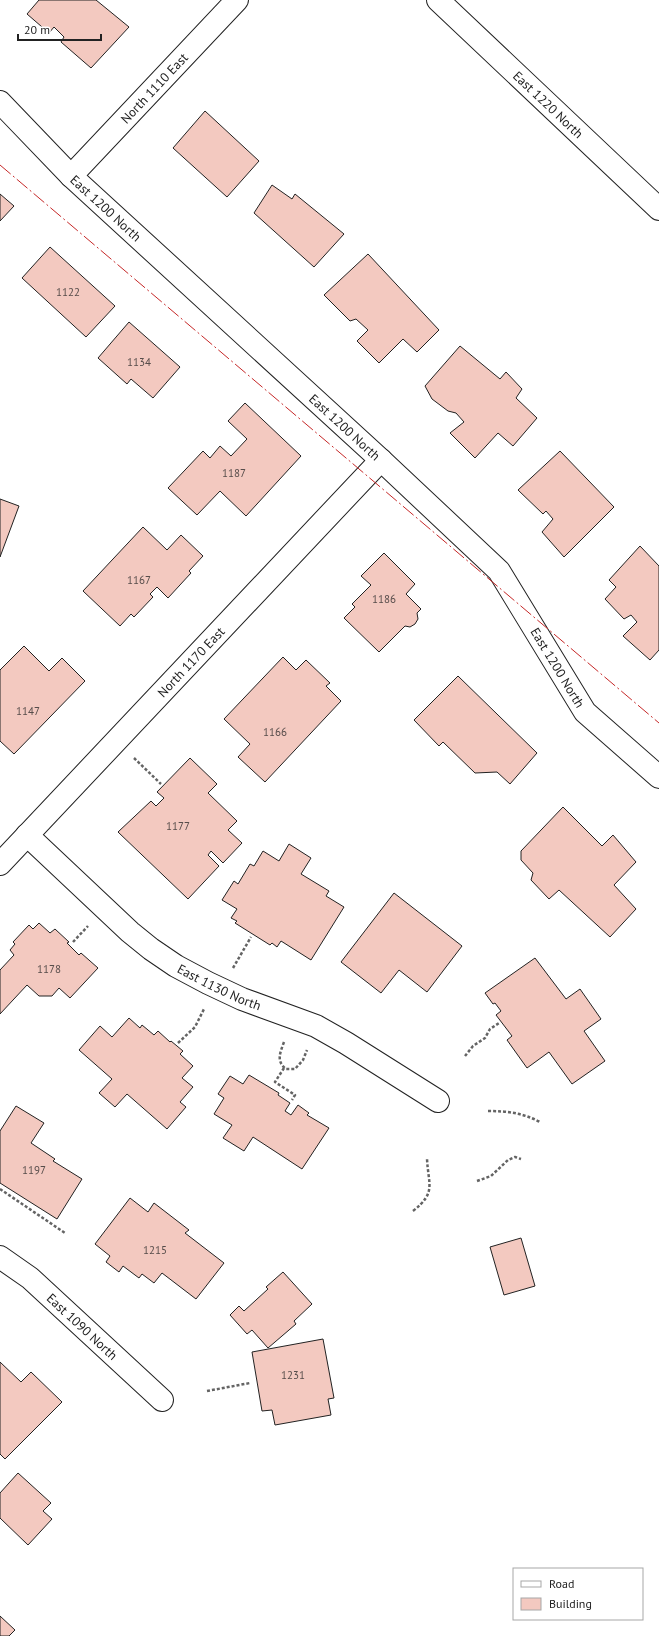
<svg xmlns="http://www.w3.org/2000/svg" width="659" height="1636" font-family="'PT Sans',sans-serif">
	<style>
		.building { fill: #f3c9c0; stroke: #222 }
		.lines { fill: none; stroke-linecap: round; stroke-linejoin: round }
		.minor-casing { stroke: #222; stroke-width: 24 }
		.path { stroke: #646464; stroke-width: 2.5; stroke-dasharray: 3 2; stroke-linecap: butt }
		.minor { stroke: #fff; stroke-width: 22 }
		.power { stroke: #c62828; stroke-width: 1; stroke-dasharray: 14 3 2 3; stroke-linecap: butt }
		.labels { text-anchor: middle; stroke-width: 3; stroke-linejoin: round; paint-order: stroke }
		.number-label { font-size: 11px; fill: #564c4a }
		.street-label { font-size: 13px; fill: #222; stroke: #fff }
	</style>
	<rect width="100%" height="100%" fill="#fff"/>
	<path class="building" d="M39 0H96L129 27 91 68 61 42 64 37 54 27 49 33 27 14Z
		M205 111 259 161 227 197 173 148Z
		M272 185 292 199 295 194 344 234 314 267 254 213Z
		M0 194 14 206 0 221Z
		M50 247 115 306 86 337 22 278Z
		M368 254 439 330 417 352 403 339 379 363 357 341 368 330 356 319 350 321 324 295Z
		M129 322 180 367 153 398 131 379 127 384 98 358Z
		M460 346 500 379 506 372 522 389 516 398 537 418 513 446 498 433 475 458 450 433 464 422 456 413 448 411 432 399 425 386Z
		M245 403 301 456 246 516 220 491 197 515 168 488 203 451 210 458 220 446 231 456 247 439 228 421Z
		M560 451 614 507 564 557 542 532 553 519 546 511 543 514 518 490Z
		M0 499 19 506 0 557Z
		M143 527 167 550 181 535 203 556 189 571 191 573 168 598 157 587 150 594 153 597 134 617 131 614 120 626 83 591Z
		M640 546 659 566V650L650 660 623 636 637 622 631 615 624 619 605 599 616 587 609 580Z
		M384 553 415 584 406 594 421 609 417 613 418 619 415 624 410 627 405 626 379 652 344 618 355 607 352 604 371 585 361 576Z
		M24 646 49 671 62 658 85 681 14 754 0 741V670Z
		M283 657 296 670 306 660 330 683 326 686 341 701 265 782 238 757 250 744 224 719Z
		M458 676 537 753 510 784 497 772 475 773 443 742 439 746 414 720Z
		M190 758 217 784 208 793 237 821 228 830 242 843 223 863 211 851 208 855 219 866 188 899 118 832 151 801 156 806 164 798 157 792Z
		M563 807 602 846 613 835 636 862 614 885 636 909 610 937 559 890 549 899 531 880 533 873 521 860V851Z
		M289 844 311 858 301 874 329 891 326 896 344 907 311 960 281 941 277 947 272 943 270 945 235 923 237 921 231 918 237 909 222 900 234 881 238 884 250 864 254 866 263 851 279 861Z
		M394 893 462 946 427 992 399 970 381 993 341 962Z
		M39 923 50 933 55 929 69 942 67 943 79 955 81 953 98 968 70 998 59 988 52 996H39L27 985 0 1014V970L14 955 10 950 15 944 13 942 29 925 33 929Z
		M535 958 566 999 580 989 601 1019 584 1031 605 1061 572 1084 549 1052 527 1068 507 1040 512 1036 496 1015 501 1011 495 1003 493 1004 485 993Z
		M129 1018 140 1028 142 1025 154 1035 158 1031 170 1042 171 1041 183 1051 180 1054 193 1066 182 1078 193 1087 180 1102 186 1107 167 1129 127 1094 115 1107 99 1093 112 1079 79 1050 100 1026 112 1037Z
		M249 1075 279 1093 278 1095 290 1103 285 1111 291 1115 298 1105 309 1113 307 1115 329 1128 302 1169 253 1137 244 1151 223 1138 232 1125 214 1114 224 1098 218 1094 230 1076 243 1084Z
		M16 1106 44 1123 31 1143 55 1159 53 1161 82 1179 57 1219 0 1183V1131Z
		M130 1198 148 1212 154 1203 189 1230 185 1233 224 1263 196 1299 162 1273 154 1283 142 1274 139 1278 123 1266 119 1272 106 1262 110 1256 95 1244Z
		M521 1238 535 1286 504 1295 490 1247Z
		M283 1272 312 1304 294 1321 296 1324 268 1348 252 1330 247 1334 230 1315 239 1306 244 1311 268 1289 266 1287Z
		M323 1339 334 1398 328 1399 331 1415 275 1425 272 1410 262 1411 252 1352Z
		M0 1362 21 1382 31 1372 62 1402 5 1459 0 1454Z
		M18 1473 51 1503 43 1511 52 1519 28 1545 0 1518V1493Z
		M0 1616 15 1630 9 1636H0Z"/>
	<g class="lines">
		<g class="minor-casing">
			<g id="minor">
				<path id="s1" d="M438 0 659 209"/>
				<path id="s2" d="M0 102 71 176 381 460 499 571 585 712 659 777"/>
				<path id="s3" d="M71 176 237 0"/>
				<path id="s4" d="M27 835 130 932 151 949 176 966 208 983 242 999 316 1026 346 1043 438 1101"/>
				<path id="s5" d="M0 864 381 460"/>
				<path id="s6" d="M0 1257 30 1278 162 1400"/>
			</g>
		</g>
		<path class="path" d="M134 758 161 784
			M73 942 88 926
			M233 968 251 937
			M284 1042C280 1053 276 1061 286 1069H295L303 1060 307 1050
			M178 1043 195 1027 204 1009
			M465 1056 473 1046 485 1038 490 1029 499 1023
			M284 1068 275 1082 295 1095 292 1100
			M488 1111C507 1111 523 1113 540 1122
			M477 1181 491 1176 508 1160 515 1157 521 1159
			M0 1189 65 1233
			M413 1211C437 1192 428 1185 427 1158
			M207 1391 250 1383"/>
		<use href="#minor" class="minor"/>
		<path class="power" d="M0 165 659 723"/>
	</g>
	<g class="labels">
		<g class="number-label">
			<text x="68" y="296">1122</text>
			<text x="139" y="366">1134</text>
			<text x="234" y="477">1187</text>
			<text x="139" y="584">1167</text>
			<text x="384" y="603">1186</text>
			<text x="28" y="715">1147</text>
			<text x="275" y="736">1166</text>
			<text x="178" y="830">1177</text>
			<text x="49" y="973">1178</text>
			<text x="34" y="1174">1197</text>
			<text x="155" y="1254">1215</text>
			<text x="293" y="1379">1231</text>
		</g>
		<g class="street-label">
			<text dy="5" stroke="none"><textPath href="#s3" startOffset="121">North 1110 East</textPath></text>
			<text dy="5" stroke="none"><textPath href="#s1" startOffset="152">East 1220 North</textPath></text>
			<text dy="5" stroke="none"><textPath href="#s2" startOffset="150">East 1200 North</textPath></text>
			<text dy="5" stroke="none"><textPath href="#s2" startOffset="474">East 1200 North</textPath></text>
			<text dy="5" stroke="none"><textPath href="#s5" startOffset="278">North 1170 East</textPath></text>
			<text dy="5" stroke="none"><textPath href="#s2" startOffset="798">East 1200 North</textPath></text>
			<text dy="5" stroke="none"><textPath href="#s4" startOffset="247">East 1130 North</textPath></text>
			<text dy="5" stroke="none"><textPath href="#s6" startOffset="108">East 1090 North</textPath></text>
		</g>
	</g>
	<rect x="513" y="1568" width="130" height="52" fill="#ffffff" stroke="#a7a7a7"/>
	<rect x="521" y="1581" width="20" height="6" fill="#ffffff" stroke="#a7a7a7"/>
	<text x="549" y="1588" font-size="12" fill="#222222">Road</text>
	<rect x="521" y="1598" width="20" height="12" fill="#f3c9c0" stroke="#a7a7a7"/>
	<text x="549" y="1608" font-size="12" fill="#222222">Building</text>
	<path d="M18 34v6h83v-6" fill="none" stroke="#222222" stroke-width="2"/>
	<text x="24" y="34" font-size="12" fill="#222222" stroke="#ffffff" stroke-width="3" paint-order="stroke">20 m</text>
</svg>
